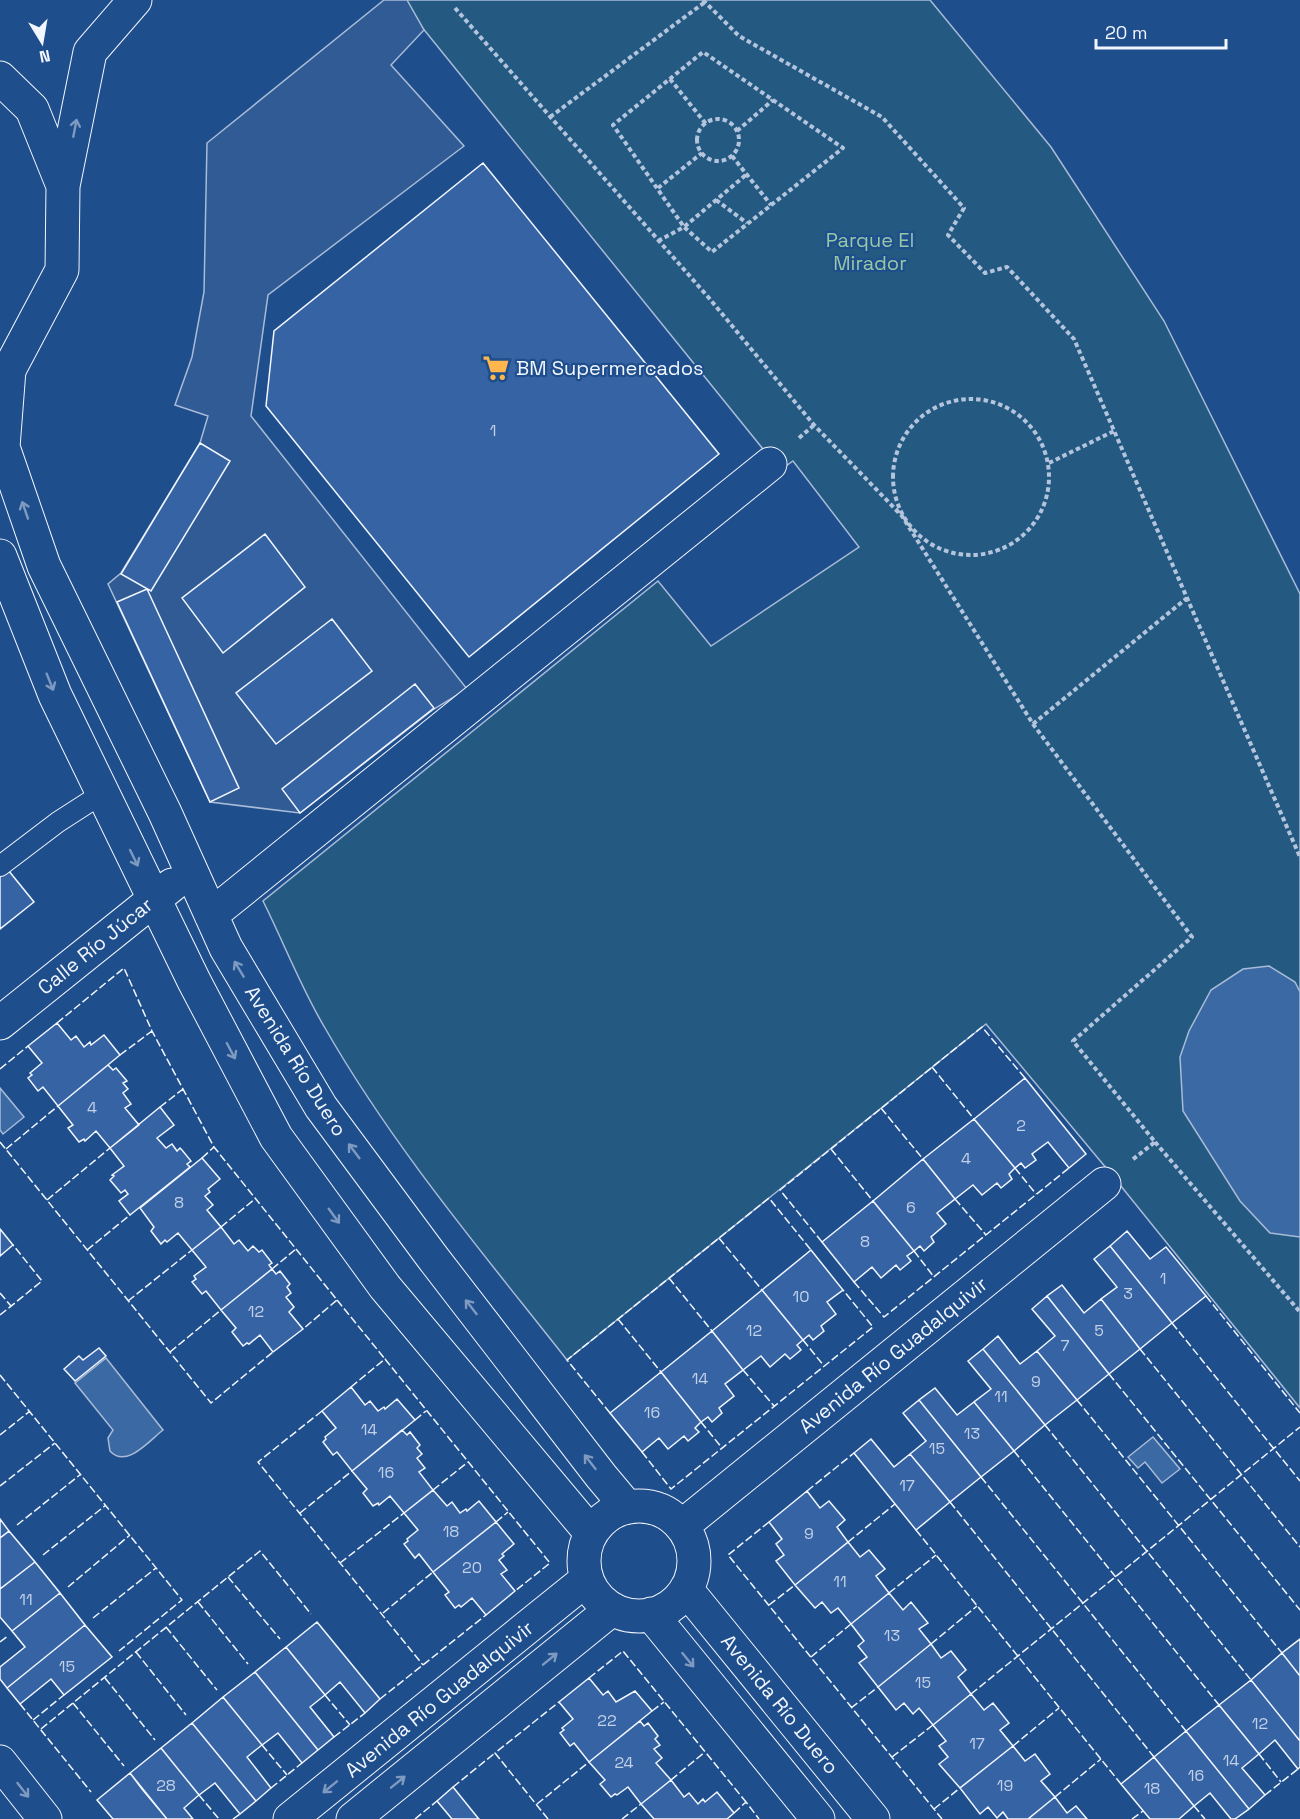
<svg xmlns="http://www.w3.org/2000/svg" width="1300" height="1819" font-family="'Space Grotesk',sans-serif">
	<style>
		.green { fill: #245a82; stroke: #a8bbd7; stroke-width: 1.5 }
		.parking { fill: #305b95; stroke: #a8bbd7; stroke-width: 1.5 }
		.water { fill: #3b69a3; stroke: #a8bbd7; stroke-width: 1.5 }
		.building { fill: #3563a3; stroke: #f2f6ff; stroke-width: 1.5 }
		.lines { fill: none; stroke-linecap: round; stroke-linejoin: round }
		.lane-casing { stroke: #f2f6ff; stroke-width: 22 }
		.street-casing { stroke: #f2f6ff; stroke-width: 35 }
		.secondary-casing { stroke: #f2f6ff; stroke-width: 35 }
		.path { stroke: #b3c4dc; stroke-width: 4; stroke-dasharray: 4.5 3; stroke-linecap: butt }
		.lane { stroke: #1f4e8c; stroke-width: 20 }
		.street { stroke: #1f4e8c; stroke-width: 33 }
		.secondary { stroke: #1f4e8c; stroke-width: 33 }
		.fence { stroke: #f2f6ff; stroke-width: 1.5; stroke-dasharray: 8 3; stroke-linecap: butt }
		.oneway { stroke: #7e9ac0 }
		.labels { text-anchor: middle; stroke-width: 4.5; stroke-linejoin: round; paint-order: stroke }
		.number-label { font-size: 16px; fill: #c3d1e8 }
		.park-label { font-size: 20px; fill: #97c8a6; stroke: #1f4e8c }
		.poi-label { font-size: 20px; fill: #f2f6ff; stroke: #1f4e8c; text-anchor: start }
		.street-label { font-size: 20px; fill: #f2f6ff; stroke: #1f4e8c }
	</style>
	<rect width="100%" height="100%" fill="#1f4e8c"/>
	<path class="green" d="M400 0H930L1051 147 1164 321 1300 594V1408L1112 1175 986 1024 567 1360C483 1253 393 1147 325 1028 301 988 284 943 263 901L658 581 711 646 859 547 793 461 780 470Z"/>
	<path class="parking" d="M384 0H407L424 30 391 65 464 146 268 295 251 416 467 689 434 709 300 813 210 802 108 584 121 573 200 443 208 416 175 405 192 357 204 292 207 143Z"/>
	<path class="water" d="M1269 966 1295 982 1300 992V1237L1270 1233 1240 1201 1183 1111 1180 1057 1189 1031 1211 990 1243 969Z
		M0 1088 24 1117 3 1134 0 1130Z
		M106 1358 163 1430C149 1441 126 1469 110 1451L108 1438 113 1430 75 1383Z
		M1153 1437 1180 1469 1162 1483 1145 1462 1138 1468 1128 1457Z"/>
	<path class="building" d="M483 163 719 454 469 657 266 406 274 331Z
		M200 443 230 461 151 591 121 574Z
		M265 534 305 587 223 653 182 598Z
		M147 589 239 788 210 802 117 602Z
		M332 619 372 671 276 744 236 693Z
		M415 684 434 708 300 813 282 789Z
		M0 860 34 902 0 929Z
		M57 1023 71 1040 76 1036 84 1047 90 1042 91 1045 104 1035 120 1055 58 1106 43 1087 38 1091 28 1078 32 1075 30 1073 42 1063 28 1046Z
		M108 1065 113 1070 116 1068 127 1081 123 1083 128 1089 123 1093 131 1104 125 1108 139 1125 110 1148 96 1131 85 1141 84 1139 79 1142 68 1128 73 1125 58 1106Z
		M1025 1078 1086 1154 1069 1168 1048 1142 1032 1154 1036 1160 1025 1168 1021 1163 1015 1168 974 1119Z
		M160 1107 174 1125 157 1138 166 1148 172 1144 177 1151 180 1148 182 1150 191 1161 187 1164 190 1167 130 1215 119 1201 128 1194 125 1190 121 1193 110 1180 114 1176 112 1175 124 1166 110 1148Z
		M974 1119 1015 1168 1009 1174 1012 1179 1001 1188 997 1183 982 1195 973 1185 955 1199 923 1159Z
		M202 1158 220 1179 208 1189 210 1192 205 1196 213 1205 207 1210 221 1227 192 1250 178 1233 167 1242 165 1240 161 1244 151 1231 154 1227 140 1208Z
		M923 1159 955 1199 937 1213 946 1224 931 1237 934 1242 924 1251 920 1246 914 1251 873 1201Z
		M873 1201 914 1251 907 1256 911 1261 900 1270 896 1265 881 1278 872 1267 854 1282 822 1242Z
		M221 1227 234 1244 239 1240 248 1251 253 1246 259 1252 262 1250 272 1263 269 1265 272 1269 221 1310 206 1291 202 1294 192 1282 196 1279 194 1276 206 1267 192 1250Z
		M0 1229 13 1245 0 1256Z
		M1127 1231 1150 1259 1166 1247 1206 1296 1172 1323 1110 1246Z
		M1110 1246 1172 1323 1140 1349 1101 1299 1117 1287 1094 1259Z
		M811 1250 843 1290 827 1302 836 1314 821 1326 824 1331 813 1340 809 1335 803 1340 762 1290Z
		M272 1269 276 1274 280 1271 290 1284 287 1287 291 1293 286 1297 294 1307 289 1312 303 1329 273 1352 260 1335 249 1344 247 1343 243 1346 232 1332 236 1328 221 1310Z
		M1062 1285 1084 1313 1101 1299 1140 1349 1109 1374 1047 1296Z
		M762 1290 803 1340 797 1345 801 1350 790 1359 785 1354 770 1367 761 1356 743 1370 712 1331Z
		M1047 1296 1109 1374 1077 1400 1037 1351 1055 1336 1032 1309Z
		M712 1331 743 1370 725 1384 734 1396 719 1408 722 1413 712 1422 708 1417 701 1422 661 1372Z
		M998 1336 1020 1364 1037 1351 1077 1400 1045 1425 983 1349Z
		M99 1348 106 1356 75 1381 64 1369 79 1356 83 1360Z
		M983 1349 1045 1425 1014 1451 974 1402 991 1389 968 1361Z
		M661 1372 701 1422 695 1428 699 1432 688 1441 684 1436 668 1449 659 1438 642 1452 610 1413Z
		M351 1387 365 1405 370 1401 378 1411 384 1407 385 1409 397 1399 415 1420 352 1471 337 1452 333 1455 323 1442 326 1439 325 1437 336 1428 322 1411Z
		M935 1388 957 1415 974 1402 1014 1451 981 1477 919 1400Z
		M919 1400 981 1477 950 1502 910 1454 926 1441 903 1413Z
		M402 1430 407 1435 410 1432 420 1445 417 1448 422 1454 417 1458 425 1468 419 1472 433 1490 404 1513 390 1496 379 1505 378 1503 373 1506 363 1493 367 1489 352 1471Z
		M871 1439 894 1467 910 1454 950 1502 916 1530 854 1453Z
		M433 1490 447 1506 452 1502 460 1513 466 1509 467 1511 479 1501 496 1522 433 1572 419 1554 415 1558 404 1544 408 1541 407 1539 418 1530 404 1513Z
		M807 1491 820 1508 829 1501 845 1520 837 1527 848 1542 795 1585 776 1561 784 1555 776 1544 782 1539 769 1522Z
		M0 1519 9 1531 0 1538Z
		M496 1522 514 1544 502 1554 504 1556 499 1560 507 1570 501 1574 515 1591 486 1615 472 1598 461 1607 459 1605 455 1608 445 1595 449 1592 433 1572Z
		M9 1531 35 1562 0 1589V1538Z
		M848 1542 860 1557 869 1550 885 1569 876 1576 889 1593 851 1624 838 1608 831 1613 822 1602 815 1608 795 1585Z
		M35 1562 60 1593 12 1631 0 1617V1589Z
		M60 1593 85 1625 7 1688 0 1679V1667L25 1647 12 1631Z
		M889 1593 903 1610 911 1602 928 1623 919 1629 931 1644 878 1687 859 1663 867 1657 858 1646 864 1641 851 1624Z
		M317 1622 380 1699 365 1713 340 1682 325 1695 286 1647Z
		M85 1625 112 1657 64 1695 51 1679 20 1704 7 1688Z
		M1300 1639V1676L1282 1653Z
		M931 1644 941 1658 951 1651 966 1670 958 1677 971 1694 933 1725 919 1708 913 1714 904 1703 896 1710 878 1687Z
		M286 1647 325 1695 310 1707 334 1737 318 1750 255 1672Z
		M1282 1653 1300 1676V1741L1251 1680Z
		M255 1672 318 1750 302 1763 278 1733 262 1745 223 1697Z
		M589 1678 603 1695 608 1691 616 1702 635 1691 652 1711 589 1762 574 1743 570 1746 560 1733 564 1730 562 1728 573 1719 559 1702Z
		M1251 1680 1300 1741V1767L1298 1769 1275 1740 1259 1754 1219 1705Z
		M971 1694 984 1710 993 1703 1009 1723 1000 1730 1013 1746 960 1788 939 1764 948 1757 939 1746 946 1741 933 1725Z
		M223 1697 262 1745 247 1757 271 1788 256 1801 192 1723Z
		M1219 1705 1259 1754 1242 1768 1265 1795 1249 1809 1186 1731Z
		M640 1721 644 1726 648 1723 658 1736 655 1739 660 1745 654 1749 662 1758 656 1763 671 1780 641 1804 628 1787 617 1795 615 1794 611 1797 600 1784 605 1780 589 1762Z
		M192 1723 256 1801 240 1814 215 1783 199 1795 161 1748Z
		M1186 1731 1249 1809 1235 1819H1231L1210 1793 1194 1806 1154 1757Z
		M1013 1746 1025 1761 1035 1754 1050 1774 1041 1781 1055 1797 1028 1819H1008L1003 1812 997 1818 988 1807 980 1814 960 1788Z
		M161 1748 199 1795 184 1808 193 1819H167L130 1773Z
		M1154 1757 1194 1806 1179 1819H1150L1121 1784Z
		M130 1773 142 1789 167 1819H113L97 1800Z
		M671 1780 684 1797 689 1793 698 1804 703 1799 705 1802 717 1792 734 1813 727 1819H654L641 1804Z
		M453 1787 478 1818 479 1819H452L437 1801Z
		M1055 1797 1067 1813 1076 1806 1087 1819H1028Z"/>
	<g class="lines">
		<g class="lane-casing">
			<path id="lane" d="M0 866 58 822 103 793"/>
		</g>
		<g class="street-casing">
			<path id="street" d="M9 370 3 447 44 566 165 813 226 948 321 1107 433 1258 601 1476 627 1507
				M0 556 55 695 194 981 276 1137 385 1287 591 1533
				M211 915 770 464
				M0 1023 172 885
				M584 1561a55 55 0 1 1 110 0a55 55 0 1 1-110 0Z
				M682 1526 1104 1184
				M686 1589 873 1819
				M651 1614 818 1819
				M0 1762 45 1819
				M290 1819 587 1579
				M353 1819 612 1609"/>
		</g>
		<g class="secondary-casing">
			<path id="secondary" d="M0 78 32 109 63 186
				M0 376 9 370 62 270 63 186 90 52 135 0"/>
		</g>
		<path class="path" d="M703 0 739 36 882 117 964 208 948 235 985 273 1007 267 1074 339 1300 857
			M455 8 709 298 814 425 902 516 1033 724 1192 937 1073 1041 1155 1142 1132 1160
			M670 79 706 124
			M550 117 705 2
			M697 140a21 21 0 1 1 42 0a21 21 0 1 1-42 0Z
			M737 131 773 100
			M732 156 771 205
			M658 188 702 153
			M716 200 747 223
			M658 241 684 227 712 252 843 148 703 52 613 125 684 227 747 174
			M893 477a78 78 0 1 1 156 0a78 78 0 1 1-156 0Z
			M799 438 814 425
			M1049 463 1114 431
			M1033 724 1187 598
			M1155 1142 1300 1312"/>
		<use href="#lane" class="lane"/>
		<use href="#street" class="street"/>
		<use href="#secondary" class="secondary"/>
		<path class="fence" d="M57 1023 124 968 152 1031 214 1147 337 1300 303 1329
			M120 1055 152 1031
			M932 1067 974 1119
			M0 1069 28 1046
			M160 1107 183 1089
			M881 1108 923 1159
			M0 1142 211 1403 273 1352
			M6 1149 58 1106
			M831 1149 873 1201
			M202 1158 214 1147
			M1015 1168 1036 1194
			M955 1199 986 1235
			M47 1200 110 1148
			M221 1227 255 1199
			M719 1238 762 1290
			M822 1242 780 1190 982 1027 1025 1078
			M87 1250 130 1215
			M914 1251 934 1277
			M272 1269 296 1249
			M669 1278 712 1331
			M854 1282 884 1317 1069 1168
			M0 1293 11 1306
			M1206 1296 1300 1413
			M337 1300 385 1359
			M128 1301 192 1250
			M0 1315 42 1281 13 1245
			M618 1319 661 1372
			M1172 1323 1300 1481
			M803 1340 824 1366
			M1140 1349 1300 1547
			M170 1352 221 1310
			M743 1370 774 1406
			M1109 1374 1300 1610
			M0 1375 182 1600 119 1651
			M351 1387 385 1359 550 1563 515 1591
			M1077 1400 1282 1653
			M322 1411 258 1462 423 1665
			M610 1413 567 1360 769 1198 811 1250
			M415 1420 426 1411
			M701 1422 722 1448
			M1045 1425 1251 1680
			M0 1435 30 1411
			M1014 1451 1219 1705
			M642 1452 671 1489 873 1327 843 1290
			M981 1477 1186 1731
			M0 1486 55 1443
			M433 1490 468 1462
			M807 1491 854 1453
			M950 1502 1154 1757
			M300 1513 352 1471
			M496 1522 508 1512
			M769 1522 728 1555 942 1819
			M17 1525 81 1474
			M916 1530 1121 1784
			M848 1542 895 1504
			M43 1555 106 1505
			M340 1563 404 1513
			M228 1577 280 1639
			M68 1587 130 1535
			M889 1593 936 1555
			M198 1602 248 1664
			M769 1605 795 1585
			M383 1613 433 1572
			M93 1618 156 1568
			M166 1627 217 1690
			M0 1642 8 1636
			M931 1644 977 1606
			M136 1652 186 1715
			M811 1657 851 1624
			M105 1678 155 1740
			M589 1678 623 1651 746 1802
			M971 1694 1300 1427
			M325 1695 350 1725
			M380 1699 486 1615
			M73 1703 124 1766
			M20 1704 91 1792
			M851 1708 878 1687
			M652 1711 664 1702
			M33 1720 64 1695
			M41 1729 260 1551 311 1614
			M334 1737 365 1713
			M262 1745 287 1775
			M1013 1746 1059 1708
			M1259 1754 1281 1782
			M892 1757 933 1725
			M671 1780 705 1752
			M453 1787 495 1753
			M271 1788 302 1763
			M199 1795 219 1819
			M1265 1795 1298 1769
			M1055 1797 1101 1759
			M537 1804 589 1762
			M1194 1806 1205 1819
			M934 1809 960 1788
			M734 1813 746 1802 759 1819
			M233 1819 240 1814
			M415 1819 437 1801
			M548 1819 495 1753 559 1702
			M622 1819 641 1804
			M1132 1819 1143 1811"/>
	</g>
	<defs><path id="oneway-shaft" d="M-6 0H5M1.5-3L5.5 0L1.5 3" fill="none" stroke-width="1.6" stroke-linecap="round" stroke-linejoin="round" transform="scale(1.5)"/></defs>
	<g class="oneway">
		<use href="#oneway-shaft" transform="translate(75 128) rotate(-79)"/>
		<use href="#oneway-shaft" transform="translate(25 510) rotate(-109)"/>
		<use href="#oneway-shaft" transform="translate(50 682) rotate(68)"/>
		<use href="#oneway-shaft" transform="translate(134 858) rotate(64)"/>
		<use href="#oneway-shaft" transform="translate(239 969) rotate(-121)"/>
		<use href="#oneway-shaft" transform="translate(231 1051) rotate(62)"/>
		<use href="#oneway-shaft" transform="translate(354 1151) rotate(-127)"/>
		<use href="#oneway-shaft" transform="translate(334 1216) rotate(54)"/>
		<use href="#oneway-shaft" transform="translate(471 1307) rotate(-128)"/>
		<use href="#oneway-shaft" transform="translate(590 1462) rotate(-128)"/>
		<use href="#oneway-shaft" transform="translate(550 1659) rotate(-39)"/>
		<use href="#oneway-shaft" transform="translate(688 1660) rotate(51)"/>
		<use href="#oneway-shaft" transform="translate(398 1782) rotate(-39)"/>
		<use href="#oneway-shaft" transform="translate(330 1787) rotate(141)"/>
		<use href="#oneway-shaft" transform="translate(23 1790) rotate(52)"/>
	</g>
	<defs>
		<g id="supermarket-bare" transform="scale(2.07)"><path d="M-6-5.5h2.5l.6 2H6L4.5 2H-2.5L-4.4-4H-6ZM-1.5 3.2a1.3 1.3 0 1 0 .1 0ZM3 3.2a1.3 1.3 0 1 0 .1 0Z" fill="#ffb74d" stroke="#1f4e8c" stroke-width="2.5" paint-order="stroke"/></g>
	</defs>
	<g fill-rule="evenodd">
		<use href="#supermarket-bare" x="496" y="368"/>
	</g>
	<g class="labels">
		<g class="number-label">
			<text x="493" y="436">1</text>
			<text x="92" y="1113">4</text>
			<text x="1021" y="1131">2</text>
			<text x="966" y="1164">4</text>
			<text x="179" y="1208">8</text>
			<text x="911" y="1213">6</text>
			<text x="865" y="1247">8</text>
			<text x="1163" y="1284">1</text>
			<text x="1128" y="1299">3</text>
			<text x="801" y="1302">10</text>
			<text x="256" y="1317">12</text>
			<text x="754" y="1336">12</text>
			<text x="1099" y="1336">5</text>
			<text x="1065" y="1351">7</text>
			<text x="700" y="1384">14</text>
			<text x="1036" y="1387">9</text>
			<text x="1001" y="1402">11</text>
			<text x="652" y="1418">16</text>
			<text x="369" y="1435">14</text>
			<text x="972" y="1439">13</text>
			<text x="937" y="1454">15</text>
			<text x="386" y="1478">16</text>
			<text x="907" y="1491">17</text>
			<text x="451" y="1537">18</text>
			<text x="809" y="1539">9</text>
			<text x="472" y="1573">20</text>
			<text x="840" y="1587">11</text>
			<text x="26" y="1605">11</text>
			<text x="892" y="1641">13</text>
			<text x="67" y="1672">15</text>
			<text x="923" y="1688">15</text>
			<text x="607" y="1726">22</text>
			<text x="1260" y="1729">12</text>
			<text x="977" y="1749">17</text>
			<text x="1231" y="1766">14</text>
			<text x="624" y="1768">24</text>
			<text x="1196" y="1781">16</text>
			<text x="166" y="1791">28</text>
			<text x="1005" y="1791">19</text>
			<text x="1152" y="1794">18</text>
		</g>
		<g class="park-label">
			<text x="870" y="247">Parque El<tspan x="870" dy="23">Mirador</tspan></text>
		</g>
		<g class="poi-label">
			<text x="516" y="375">BM Supermercados</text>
		</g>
		<g class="street-label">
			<text transform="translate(95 946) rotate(-39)" y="7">Calle Río Júcar</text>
			<text transform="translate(296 1061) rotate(58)" y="7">Avenida Río Duero</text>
			<text transform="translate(893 1355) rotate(-39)" y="7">Avenida Río Guadalquivir</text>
			<text transform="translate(439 1699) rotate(-39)" y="7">Avenida Río Guadalquivir</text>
			<text transform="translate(780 1704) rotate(51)" y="7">Avenida Río Duero</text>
		</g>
	</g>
	<g transform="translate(42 42) rotate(169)" stroke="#1f4e8c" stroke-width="4.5" paint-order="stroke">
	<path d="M0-4.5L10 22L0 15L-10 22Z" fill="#f2f6ff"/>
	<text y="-9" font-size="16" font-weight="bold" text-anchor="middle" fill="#f2f6ff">N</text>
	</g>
	<path d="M1096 39v9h130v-9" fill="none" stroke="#f2f6ff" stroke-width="3"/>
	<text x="1105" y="39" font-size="18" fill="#f2f6ff" stroke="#1f4e8c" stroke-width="4.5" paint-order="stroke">20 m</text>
</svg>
